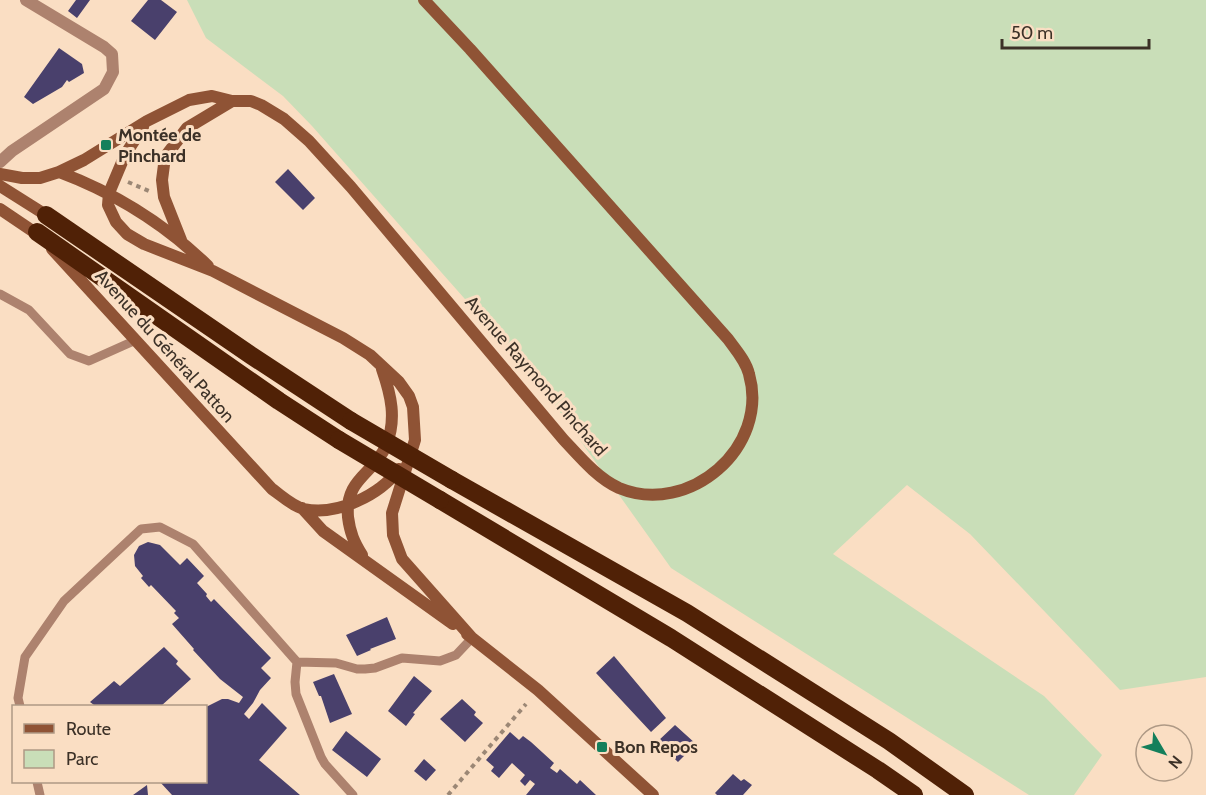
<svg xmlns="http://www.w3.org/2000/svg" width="1206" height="795" font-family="Cabin,sans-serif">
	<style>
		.green { fill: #c9deb8 }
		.building { fill: #49406c }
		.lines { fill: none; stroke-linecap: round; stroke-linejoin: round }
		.path { stroke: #9b8775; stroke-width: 4; stroke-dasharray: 4.5 4.5; stroke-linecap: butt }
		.lane { stroke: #ad826e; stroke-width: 9 }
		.street { stroke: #ad826e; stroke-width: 12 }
		.secondary { stroke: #8f5335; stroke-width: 12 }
		.highway { stroke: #502106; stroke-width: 18 }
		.highway-bridge { stroke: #502106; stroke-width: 18 }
		.poi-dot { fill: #147f5b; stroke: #fadec3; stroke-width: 2 }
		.labels { text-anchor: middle; stroke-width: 6; stroke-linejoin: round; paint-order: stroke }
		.poi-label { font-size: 18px; font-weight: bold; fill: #3c3127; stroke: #fadec3; text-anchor: start }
		.street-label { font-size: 18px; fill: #3c3127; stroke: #fadec3 }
	</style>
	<rect width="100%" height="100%" fill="#fadec3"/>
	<path class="green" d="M187 0H1206V677L1120 690 970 534 907 485 833 554 1044 696 1102 755 1074 795H1029L671 568 540 384 312 126 283 96 206 38Z"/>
	<path class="building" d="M76 0H90L77 18 68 11Z
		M148 0H161L177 12 155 40 131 21Z
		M59 48 82 64 84 73 69 82 67 80 62 87 33 104 24 97Z
		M288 169 315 198 303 210 275 182Z
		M148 542 160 545 180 565 187 558 204 576 197 583 207 594 206 596 211 602 214 599 271 658 261 668 271 678 260 690 253 703 244 714 249 719 262 703 287 728 259 760 300 795H172L160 782H206V707L222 699H228L239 703 243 697 220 679 193 650 194 649 172 624 179 618 174 613 176 611 151 585 149 587 141 578 143 576 135 566 134 555 139 546Z
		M387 617 396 639 370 649 371 650 357 656 346 635Z
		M164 647 178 661 176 664 191 679 161 706H93L94 705 90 702 114 681 120 686Z
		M614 656 666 718 651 732 596 673Z
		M334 674 352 714 330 723 321 696H319L313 682Z
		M414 676 432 691 413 713 415 714 406 726 388 711Z
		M462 699 476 712 474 715 483 723 465 742 440 719Z
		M675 725 696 744 678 762 657 742Z
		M346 731 381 759 367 777 332 750Z
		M510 732 519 740 523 736 531 742 554 763 550 768 557 773 560 769 577 784 580 780 596 795H526L535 784 530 780 525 786 520 781 525 775 512 763 499 778 491 771 494 767 486 760Z
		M424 759 436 770 426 781 414 771Z
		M733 774 741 781 744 779 752 785 743 795H717L715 793Z
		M147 785 148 795H133Z"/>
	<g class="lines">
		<path class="path" d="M128 182 149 191
			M448 795 526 704"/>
		<path class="lane" d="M0 294 29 310 70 354 89 361 136 340
			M297 662 295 682 296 694 321 757 325 764 353 795
			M20 706 18 698 25 657 64 601 141 529 160 527 193 544 297 662 336 663 357 669H365L375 668 402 658 440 661 456 655 472 638
			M37 782 40 795"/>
		<path class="street" d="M0 162 12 151 104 89 113 72 112 54 104 47 26 0"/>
		<path class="secondary" d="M143 127 125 155 109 193 108 205 116 222 127 234 144 244 213 271 343 338 370 355 399 382 409 396 413 407 415 440 392 513 393 535 402 559 472 638
			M59 172C115 193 165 224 208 266
			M0 174 22 178H40L59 172 84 160 147 121 189 100 212 96 232 101H251L261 105 284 119 309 141 351 187 563 439C579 456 597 478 619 488 689 517 770 447 749 374 746 361 736 350 728 339L470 49 424 0
			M0 186 46 215
			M0 209 40 236
			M181 240 164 197 162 180 165 157 187 128 232 101
			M52 249 272 489C282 496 292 506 304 509 337 516 380 495 399 469
			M302 508 323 531 453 624
			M362 555C354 542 350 533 348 517 345 478 373 475 386 446 397 419 391 395 382 369
			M467 634 538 690 653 795"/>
		<path class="highway" d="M46 215 252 356 351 421
			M37 232 279 401 339 440
			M452 480 687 613 889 741 965 795
			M440 500 671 638 878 770 914 795"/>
		<path class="highway-bridge" d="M351 421 452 480
			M339 440 440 500"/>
	</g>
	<g class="poi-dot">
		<rect x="100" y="139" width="12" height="12" rx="3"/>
		<rect x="596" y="741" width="12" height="12" rx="3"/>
	</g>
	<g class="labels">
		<g class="poi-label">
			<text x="118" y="141">Montée de<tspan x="118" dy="21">Pinchard</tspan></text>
			<text x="614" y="753">Bon Repos</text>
		</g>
		<g class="street-label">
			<text transform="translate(165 346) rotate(48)" y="6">Avenue du Général Patton</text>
			<text transform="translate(536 376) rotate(49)" y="6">Avenue Raymond Pinchard</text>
		</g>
	</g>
	<rect x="12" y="705" width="195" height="78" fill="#fadec3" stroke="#ae9985" stroke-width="1.5"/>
	<rect x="24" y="724" width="30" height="9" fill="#8f5335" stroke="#ae9985" stroke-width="1.5"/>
	<text x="66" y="735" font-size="18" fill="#3c3127">Route</text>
	<rect x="24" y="750" width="30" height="18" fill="#c9deb8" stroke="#ae9985" stroke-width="1.5"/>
	<text x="66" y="765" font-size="18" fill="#3c3127">Parc</text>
	<g transform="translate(1164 753) rotate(129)"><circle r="28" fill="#fadec3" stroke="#ae9985" stroke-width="1.5"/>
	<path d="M0-4.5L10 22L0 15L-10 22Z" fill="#147f5b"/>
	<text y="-9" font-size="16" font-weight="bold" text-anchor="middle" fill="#3c3127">N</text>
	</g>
	<path d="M1002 39v9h147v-9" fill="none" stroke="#3c3127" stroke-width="3"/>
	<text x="1011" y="39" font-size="18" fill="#3c3127" stroke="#fadec3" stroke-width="4.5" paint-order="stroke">50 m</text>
</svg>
